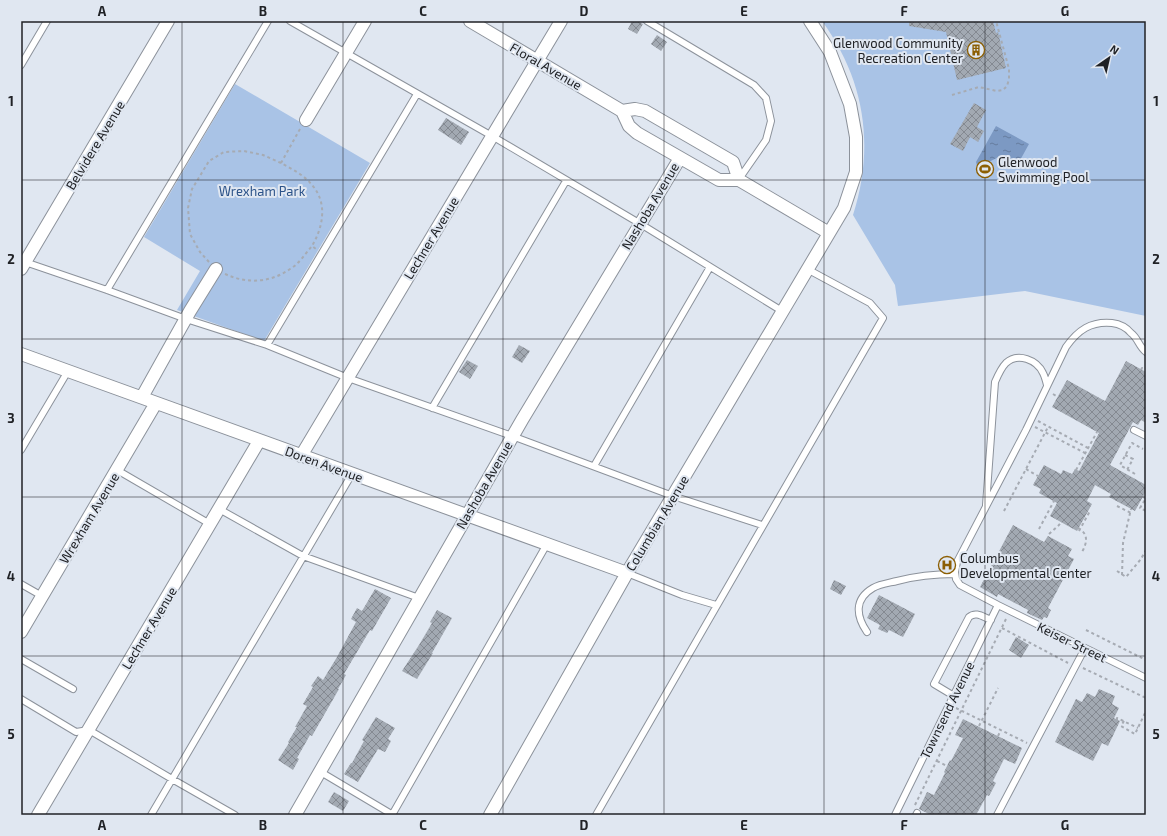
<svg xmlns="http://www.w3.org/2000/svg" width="1167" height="836" font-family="'Exo 2',sans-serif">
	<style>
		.park { fill: #a9c3e6 }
		.water { fill: url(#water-ripples) }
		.building { fill: url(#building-cross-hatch) }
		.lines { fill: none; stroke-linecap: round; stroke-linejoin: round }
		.lane-casing { stroke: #8c929b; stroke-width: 8 }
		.street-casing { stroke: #8c929b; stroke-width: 14 }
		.path { stroke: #a6abb3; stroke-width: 2; stroke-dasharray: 3 3; stroke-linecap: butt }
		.lane { stroke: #fff; stroke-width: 6 }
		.street { stroke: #fff; stroke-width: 12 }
		.grid { fill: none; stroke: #202226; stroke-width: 1; stroke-opacity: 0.55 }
		.labels { text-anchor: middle; stroke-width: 4; stroke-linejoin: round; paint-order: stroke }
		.poi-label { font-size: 13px; fill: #202226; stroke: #e0e7f1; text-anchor: start }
		.street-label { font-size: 13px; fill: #202226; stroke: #e0e7f1 }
		.park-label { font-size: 13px; fill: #2c5389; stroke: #e0e7f1 }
		.neatline { fill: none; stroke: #202226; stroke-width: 1.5 }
		.grid-label { font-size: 13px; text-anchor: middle; font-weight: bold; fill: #202226 }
	</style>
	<defs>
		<pattern id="water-ripples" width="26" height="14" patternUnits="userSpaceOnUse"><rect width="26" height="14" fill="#7c99c3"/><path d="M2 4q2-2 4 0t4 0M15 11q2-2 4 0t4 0" fill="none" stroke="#657c9e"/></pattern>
		<pattern id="building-cross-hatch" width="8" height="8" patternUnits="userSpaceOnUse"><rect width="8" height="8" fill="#a2a9b2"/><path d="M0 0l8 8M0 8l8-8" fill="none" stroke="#848991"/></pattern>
	</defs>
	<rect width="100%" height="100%" fill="#e0e7f1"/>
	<path class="park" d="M822 21H1146V316L1025 291 898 306 895 285 853 215C875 146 865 80 822 21Z
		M235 84 370 163 264 341 177 310 200 271 144 237Z"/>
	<path class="water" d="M996 126 1029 144 1018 164 1002 155 989 162V174L980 176 976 162Z"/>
	<path class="building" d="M632 21H637L643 24 637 34 628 29Z
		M909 21H993L996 33 998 32 1006 68 957 80 946 32 909 26Z
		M657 35 667 42 661 51 651 44Z
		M974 103 986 110 977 127 984 131 978 142 970 137 963 151 950 144Z
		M446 118 469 132 461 145 438 130Z
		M519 345 530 351 522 363 512 357Z
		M467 360 478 366 470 379 459 372Z
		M1126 361 1146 372V423L1141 420 1138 425 1133 422 1110 465 1146 485V491L1135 511 1109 497 1111 494 1095 485 1087 501 1092 504 1077 531 1050 516 1057 503 1039 493 1041 489 1033 485 1044 465 1061 474 1063 470 1072 474 1075 469 1079 471 1099 433 1052 407 1067 380 1105 401Z
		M1013 525 1044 542 1048 536 1072 549 1068 556 1074 559 1048 608 1051 610 1047 618 1044 617 1042 620 1027 613 1028 610 998 594 997 597 980 587Z
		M834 580 846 586 841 595 830 589Z
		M375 589 391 598 372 631 370 630 344 674 346 675 338 689H339L312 736 310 735 297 758 299 759 293 770 278 760 289 743 288 742 297 727H295L307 706 303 704 313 687 311 686 318 676 323 680 337 657 356 622 351 619 357 608 362 611Z
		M879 595 915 614 903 637 889 630 887 633 878 629 880 625 867 618Z
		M437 610 452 618 432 653H433L417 679 402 671 419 645 432 623 430 622Z
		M1016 637 1029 645 1021 658 1009 650Z
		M1099 689 1115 696 1112 704 1119 708 1114 718 1120 721 1108 746 1102 743 1093 761 1055 742 1076 699 1082 702 1087 693 1095 697Z
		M376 717 395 728 388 739 391 741 385 752 378 749 358 782 344 774 351 763H352L364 741 362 740Z
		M963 719 1022 748 1015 764 1004 759 993 781 996 783 989 796 987 795 976 815H931L919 809 927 792 934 795 945 773 944 772 950 760 951 761 963 738 955 735Z
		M334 792 349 801 343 811 328 802Z"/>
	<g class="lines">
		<g class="lane-casing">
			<path id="lane" d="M290 21 492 136 639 223 782 311
				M647 21 754 85 766 98 771 121 766 140 739 179
				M21 65 47 21
				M25 262 107 290 186 319 267 345 348 378 512 436 673 496 762 525
				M107 290 268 21
				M267 345 417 94
				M1146 352C1139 347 1138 338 1131 333 1126 327 1120 324 1112 323 1091 321 1078 330 1066 347L1026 430 957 562 955 572 956 579 960 585 998 605 1146 678
				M432 408 566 181
				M1134 430 1146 436
				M21 450 68 371
				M594 466 710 267
				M117 470 210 524
				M986 505 995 382C998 375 1001 368 1006 363 1018 352 1037 360 1043 373 1045 377 1046 381 1047 385
				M219 509 303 556 419 598
				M627 573 682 595 716 605
				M21 584 42 596
				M867 632C856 616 854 599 873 588 880 584 889 583 897 581 916 576 935 574 955 574
				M21 659 73 689
				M954 696 934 684 969 617C976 611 983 617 991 620
				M21 699 76 732 89 730 172 779 235 815
				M319 771 393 815
				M151 815 352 474
				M392 815 547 544
				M596 815 883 318 870 303 807 269
				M895 815 998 605
				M916 815 917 813
				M997 815 1085 648"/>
		</g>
		<g class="street-casing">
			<path id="street" d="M470 21 622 111 629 126 637 133 719 180H739L829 233
				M622 111 635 109 645 111 733 162 739 180
				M306 120 365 21
				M21 269 168 21
				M21 354 627 573
				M142 397 190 311 216 269
				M301 456 561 21
				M21 632 156 403
				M38 815 259 441
				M295 815 522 420 680 158
				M490 815 627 573 844 208 856 172V137L850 104 830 52 810 21"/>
		</g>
		<path class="path" d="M952 95 979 87 997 91 1003 90 1007 86 1009 79V69L996 21
			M300 129 281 163C292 169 304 175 312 185 328 203 323 227 312 246
			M209 262 200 252 190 234 188 208 192 189 209 161 224 152 244 151 263 155 281 163
			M225 274C247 284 270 283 290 269 299 264 305 254 312 246L316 249
			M1141 370 1142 368 1146 370
			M1053 394 1058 397
			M1038 421 1088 448
			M1035 427 1085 453
			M1125 455 1133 459 1127 470
			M1026 469 1038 476
			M1076 470 1097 432
			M1135 474 1120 465 1132 443 1143 449
			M1143 497 1146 498 1140 508 1146 511
			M1117 506 1133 514
			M1004 511 1048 427
			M1078 528C1089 534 1087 543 1082 552
			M1039 529 1054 501
			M1079 531 1090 511
			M1049 534 1059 525 1061 522
			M1117 571 1126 577 1141 559 1146 550
			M1122 575 1123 543 1131 509
			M1002 628 1068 663
			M1086 630 1146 660
			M1083 668 1146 698V699
			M956 708 1027 743
			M1117 720V718L1138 728
			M1124 721 1121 726 1135 734 1146 711
			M979 726 998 688
			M998 736 1001 730
			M937 761 947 766
			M915 805 1006 619"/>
		<use href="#lane" class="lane"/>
		<use href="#street" class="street"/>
	</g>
	<path class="grid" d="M182 21V815M343 21V815M503 21V815M664 21V815M824 21V815M985 21V815M21 180H1146M21 339H1146M21 497H1146M21 656H1146"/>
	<defs>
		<g id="building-ring" transform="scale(0.9)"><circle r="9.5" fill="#e0e7f1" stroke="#8c5f04" stroke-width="1.5"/><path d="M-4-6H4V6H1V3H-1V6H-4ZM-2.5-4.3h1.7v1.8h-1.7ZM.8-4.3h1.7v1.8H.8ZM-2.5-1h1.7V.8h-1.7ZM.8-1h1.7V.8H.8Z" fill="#8c5f04"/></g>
		<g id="stadium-ring" transform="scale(0.9)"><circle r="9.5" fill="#e0e7f1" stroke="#8c5f04" stroke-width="1.5"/><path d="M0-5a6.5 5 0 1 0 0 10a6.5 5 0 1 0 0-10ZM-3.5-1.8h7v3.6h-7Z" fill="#8c5f04"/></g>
		<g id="hospital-ring" transform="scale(0.9)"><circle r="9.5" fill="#e0e7f1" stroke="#8c5f04" stroke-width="1.5"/><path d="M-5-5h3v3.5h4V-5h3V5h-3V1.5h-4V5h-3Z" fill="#8c5f04"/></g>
	</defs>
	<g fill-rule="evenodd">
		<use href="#building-ring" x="976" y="50"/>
		<use href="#stadium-ring" x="985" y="169"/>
		<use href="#hospital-ring" x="947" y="565"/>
	</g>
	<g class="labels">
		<g class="poi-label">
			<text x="963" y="48" text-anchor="end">Glenwood Community<tspan x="963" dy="15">Recreation Center</tspan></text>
			<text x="998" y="167">Glenwood<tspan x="998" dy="15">Swimming Pool</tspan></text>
			<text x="960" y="563">Columbus<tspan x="960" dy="15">Developmental Center</tspan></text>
		</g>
		<g class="street-label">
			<text transform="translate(546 66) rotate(30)" y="5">Floral Avenue</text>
			<text transform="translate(95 145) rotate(-59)" y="5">Belvidere Avenue</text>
			<text transform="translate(650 206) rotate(-59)" y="5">Nashoba Avenue</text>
			<text transform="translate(431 238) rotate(-59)" y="5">Lechner Avenue</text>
			<text transform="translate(324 464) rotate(20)" y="5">Doren Avenue</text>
			<text transform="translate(484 485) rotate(-60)" y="5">Nashoba Avenue</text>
			<text transform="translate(89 518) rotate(-59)" y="5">Wrexham Avenue</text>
			<text transform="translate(657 523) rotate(-59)" y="5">Columbian Avenue</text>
			<text transform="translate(149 628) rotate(-59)" y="5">Lechner Avenue</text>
			<text transform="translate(1072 642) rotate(26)" y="5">Keiser Street</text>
			<text transform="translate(947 710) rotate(-64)" y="5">Townsend Avenue</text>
		</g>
		<g class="park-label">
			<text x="262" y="196">Wrexham Park</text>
		</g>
	</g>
	<rect width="1167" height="836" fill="none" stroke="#e0e7f1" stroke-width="44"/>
	<g transform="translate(1109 58) rotate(34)" stroke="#e0e7f1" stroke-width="3" paint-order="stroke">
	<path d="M0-3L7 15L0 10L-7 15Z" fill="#202226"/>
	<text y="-6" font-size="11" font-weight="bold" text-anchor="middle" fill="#202226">N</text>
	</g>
	<rect x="22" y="22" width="1123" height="792" class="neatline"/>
	<g class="grid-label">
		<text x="102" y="16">A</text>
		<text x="263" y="16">B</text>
		<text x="423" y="16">C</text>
		<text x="584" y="16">D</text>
		<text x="744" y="16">E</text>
		<text x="904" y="16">F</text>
		<text x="1065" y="16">G</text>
		<text x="11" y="106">1</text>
		<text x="1156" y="106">1</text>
		<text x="11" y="264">2</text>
		<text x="1156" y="264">2</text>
		<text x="11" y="423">3</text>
		<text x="1156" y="423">3</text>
		<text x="11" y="581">4</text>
		<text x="1156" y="581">4</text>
		<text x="11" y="739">5</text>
		<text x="1156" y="739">5</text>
		<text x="102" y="830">A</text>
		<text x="263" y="830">B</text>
		<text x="423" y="830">C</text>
		<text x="584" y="830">D</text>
		<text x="744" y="830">E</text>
		<text x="904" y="830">F</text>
		<text x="1065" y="830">G</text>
	</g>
</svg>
